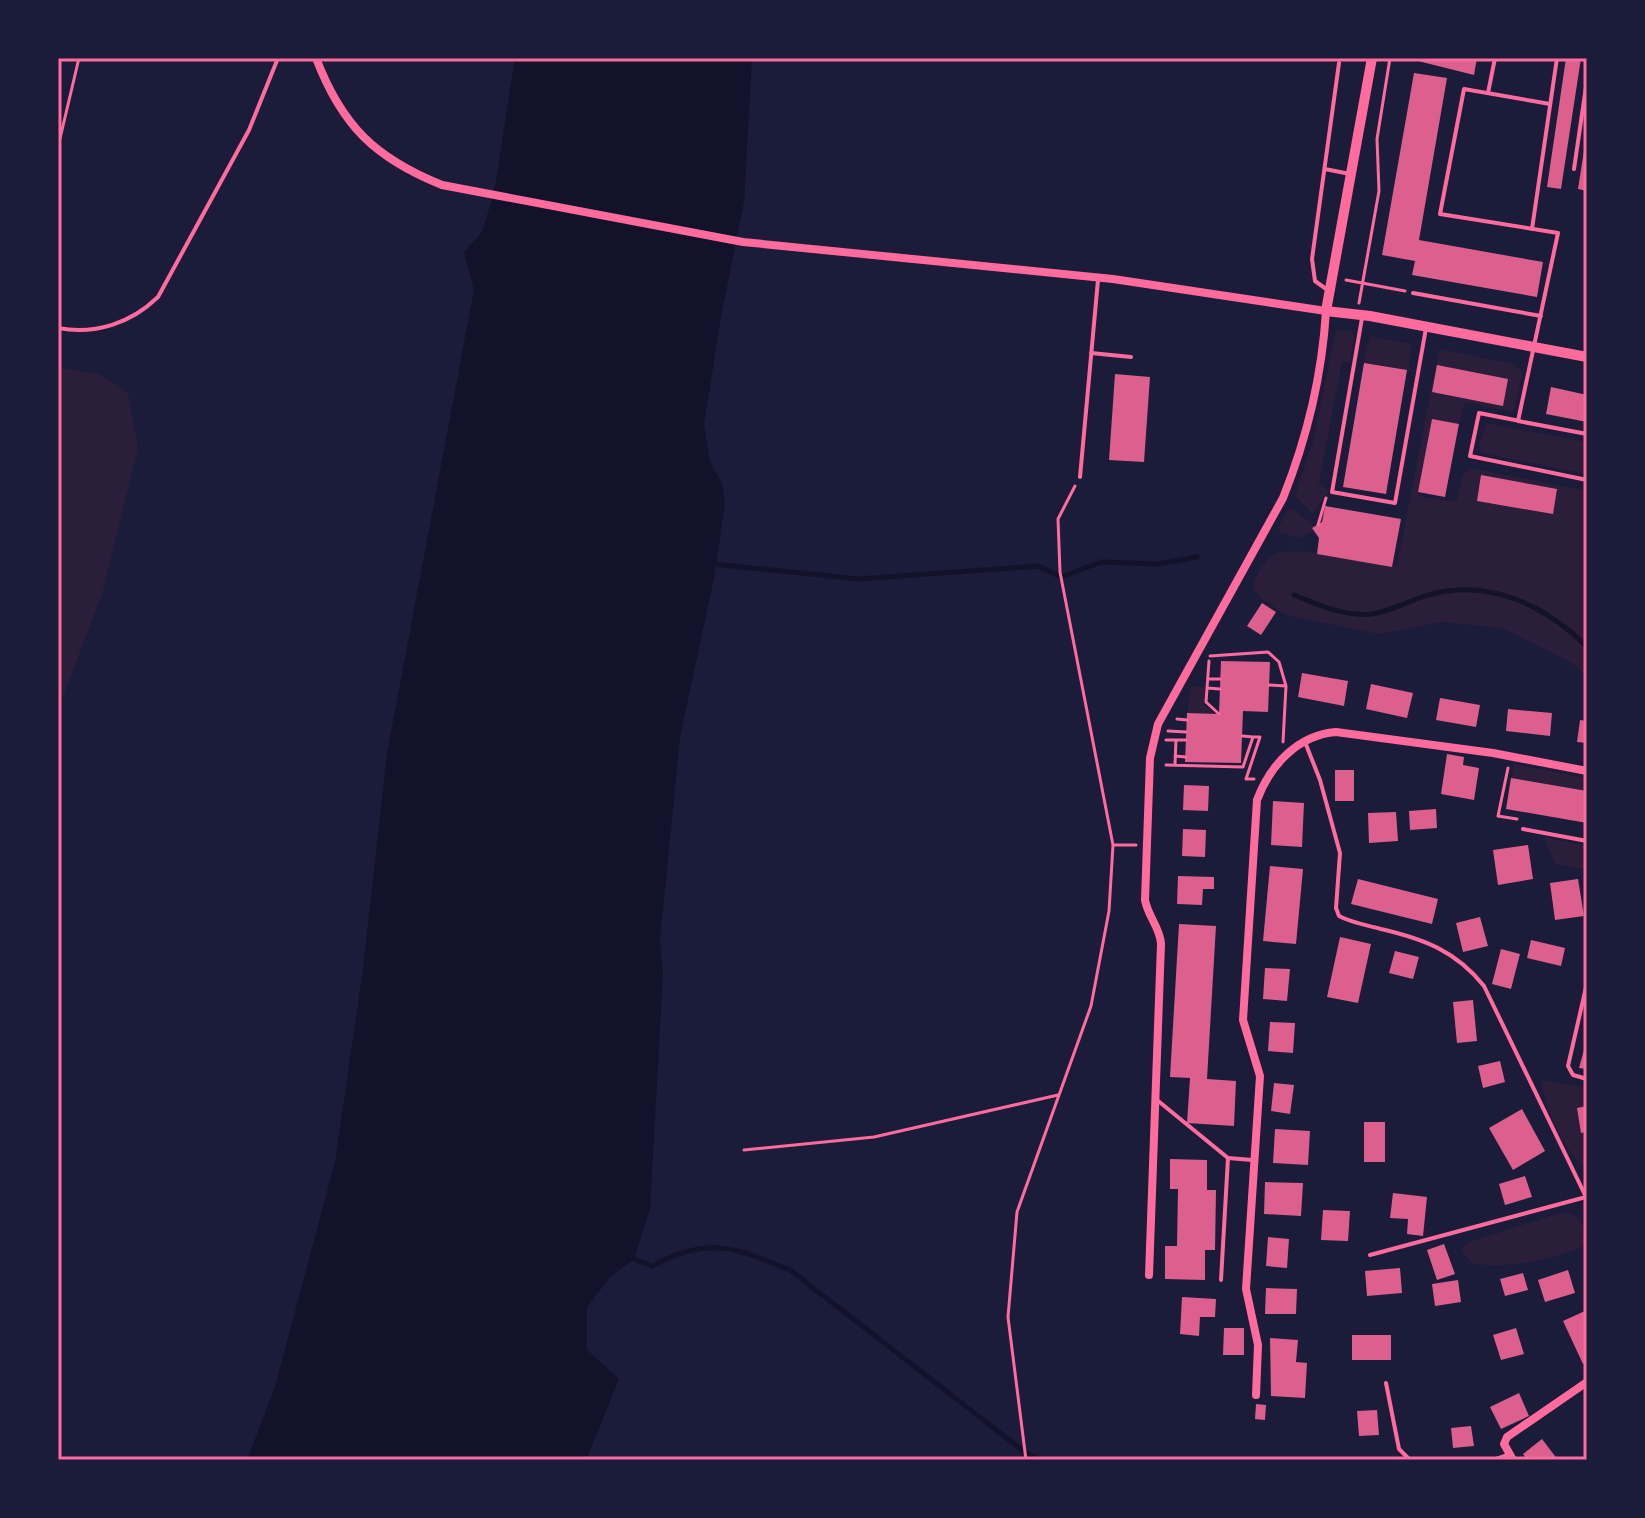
<svg xmlns="http://www.w3.org/2000/svg" width="1645" height="1518" font-family="'DM Sans',sans-serif">
	<style>
		.green { fill: #2a1e3b }
		.water { fill: #12122b }
		.lines { fill: none; stroke-linecap: round; stroke-linejoin: round }
		.stream { stroke: #12122b; stroke-width: 5 }
		.building { fill: #dd5f8e }
		.path { stroke: #ff6b9d; stroke-width: 3 }
		.service { stroke: #ff6b9d; stroke-width: 4 }
		.minor { stroke: #ff6b9d; stroke-width: 8 }
		.tertiary { stroke: #ff6b9d; stroke-width: 10 }
		.neatline { fill: none; stroke: #ff6b9d; stroke-width: 3 }
	</style>
	<rect width="100%" height="100%" fill="#1b1b3a"/>
	<path class="green" d="M1336 330 1351 331 1354 337 1350 362 1342 361 1319 484 1329 490 1313 514 1295 496 1313 441Z
		M1370 336 1411 344 1409 372 1364 363Z
		M1439 349 1513 364 1523 372 1513 412 1465 402 1459 424 1432 419 1418 496 1456 502 1463 475 1470 468 1587 491V676L1572 663 1503 628 1442 622 1377 634 1285 615 1262 599 1253 589C1254 578 1266 556 1277 553 1299 546 1367 563 1392 567L1397 565Z
		M58 367 101 375 128 393 138 447 103 591 58 710Z
		M1486 423 1587 442V474L1481 453 1479 445Z
		M1293 509 1315 527 1314 531 1299 538 1280 533 1278 527 1287 511Z
		M1191 686 1205 687 1204 705 1215 714 1187 713Z
		M1514 764 1587 778V791L1511 778Z
		M1544 837 1587 846V870L1555 864Z
		M1542 1080 1587 1088V1166C1567 1161 1541 1100 1542 1080Z
		M1571 1213C1583 1221 1587 1230 1586 1245 1551 1261 1511 1268 1473 1264L1461 1251 1467 1243 1556 1214Z"/>
	<path class="water" d="M515 58H752L744 202 721 317 704 424 710 462 722 483 725 503 715 573 680 737 660 939 663 973 650 1209 634 1259 610 1277 587 1307V1350L619 1379 586 1460H247L275 1387 335 1162 363 969 387 754 474 290 464 252 482 232 494 193Z"/>
	<g class="lines">
		<path class="stream" d="M713 564 858 579 1038 566 1061 577 1101 562 1157 564 1197 557
			M1294 595C1319 605 1345 617 1372 614 1391 611 1407 602 1425 596 1485 577 1545 604 1587 647
			M631 1258 652 1266C709 1236 734 1247 790 1270L1025 1452 1040 1460"/>
	</g>
	<path class="building" d="M1406 58H1477L1474 75Z
		M1566 58H1581L1561 189 1547 187Z
		M1414 73 1447 78 1419 240 1543 262 1537 297 1412 275 1415 261 1382 255Z
		M1585 144H1587V191L1578 189Z
		M1364 363 1407 370 1386 494 1343 487Z
		M1437 365 1508 379 1503 406 1432 392Z
		M1115 374 1150 377 1144 462 1109 460Z
		M1551 387 1587 395V422L1546 414Z
		M1432 419 1459 424 1445 497 1418 492Z
		M1481 475 1557 489 1553 514 1477 501Z
		M1325 506 1401 519 1392 567 1317 554 1319 538 1312 528 1322 522Z
		M1262 603 1276 612 1261 635 1247 626Z
		M1221 661 1270 662 1268 712 1243 711 1241 763 1185 762 1187 713 1219 714Z
		M1302 673 1348 681 1344 706 1298 697Z
		M1371 684 1413 693 1407 718 1366 709Z
		M1440 698 1480 705 1476 727 1436 720Z
		M1508 709 1552 713 1550 736 1506 731Z
		M1580 720 1587 721V743L1577 742Z
		M1447 754 1464 757 1463 765 1479 768 1474 800 1441 794Z
		M1335 770H1354V801H1335Z
		M1511 778 1587 791V823L1506 809Z
		M1184 785 1209 786 1208 811 1183 810Z
		M1273 801 1304 803 1302 847 1271 845Z
		M1436 809 1437 828 1410 830 1409 811Z
		M1396 812 1398 841 1369 843 1368 813Z
		M1183 829 1206 830 1205 857 1182 856Z
		M1528 845 1533 879 1498 885 1493 850Z
		M1270 866 1303 869 1296 944 1263 941Z
		M1178 876 1214 877V889H1203L1202 905 1177 904Z
		M1358 879 1438 899 1432 924 1351 904Z
		M1578 879 1584 916 1555 920 1550 883Z
		M1480 917 1488 946 1463 952 1456 923Z
		M1179 924 1216 926 1207 1079 1236 1081 1234 1126 1187 1123 1190 1078 1170 1077Z
		M1340 937 1371 944 1358 1003 1327 997Z
		M1531 940 1565 948 1561 966 1527 958Z
		M1501 949 1520 954 1511 989 1492 984Z
		M1395 951 1419 957 1413 979 1389 973Z
		M1265 968 1290 969 1287 1001 1263 999Z
		M1473 1000 1477 1041 1457 1043 1453 1002Z
		M1270 1022 1295 1023 1293 1053 1268 1051Z
		M1587 1039V1069L1579 1068Z
		M1500 1061 1505 1082 1483 1088 1478 1066Z
		M1274 1083 1294 1085 1290 1114 1271 1111Z
		M1587 1106V1132L1581 1133 1577 1108Z
		M1522 1109 1545 1151 1513 1170 1489 1128Z
		M1364 1122H1385V1162H1364Z
		M1275 1129 1310 1131 1308 1165 1273 1163Z
		M1170 1159 1207 1160V1190H1216L1215 1250H1205V1280L1165 1279V1246H1177L1178 1189H1170Z
		M1525 1176 1532 1197 1505 1205 1499 1184Z
		M1265 1182 1303 1183 1301 1216 1264 1214Z
		M1393 1193 1427 1197 1423 1236 1407 1234 1408 1219 1390 1218Z
		M1323 1210 1350 1211 1348 1241 1321 1240Z
		M1268 1237 1289 1239 1287 1268 1266 1266Z
		M1444 1244 1455 1274 1437 1280 1427 1250Z
		M1400 1268 1402 1293 1367 1296 1365 1271Z
		M1568 1270 1575 1293 1545 1302 1538 1280Z
		M1523 1273 1528 1290 1505 1296 1500 1279Z
		M1458 1280 1461 1302 1435 1306 1432 1284Z
		M1266 1288 1297 1289 1296 1314H1265Z
		M1182 1297 1216 1299 1215 1317H1200L1199 1336 1180 1334Z
		M1587 1310V1362L1583 1364 1563 1321Z
		M1224 1328H1244V1355H1223Z
		M1516 1328 1524 1354 1501 1360 1493 1335Z
		M1352 1335H1391V1360H1352Z
		M1270 1338 1298 1340 1296 1362 1307 1363 1305 1398 1271 1396Z
		M1519 1393 1529 1416 1501 1429 1490 1407Z
		M1256 1404 1266 1405 1265 1420 1255 1419Z
		M1377 1410 1379 1435 1359 1436 1357 1411Z
		M1471 1426 1474 1446 1453 1448 1451 1428Z
		M1542 1439 1558 1460H1527L1523 1454Z"/>
	<g class="lines">
		<path class="path" d="M58 147 79 58
			M1346 280 1405 291
			M1359 303 1379 191 1377 139 1390 58
			M1318 525 1326 498
			M1210 656 1268 652 1279 662 1286 686 1269 685
			M1209 661 1206 702 1219 714
			M1208 679H1220
			M1207 688 1220 689
			M1177 719 1187 720
			M1168 731 1186 732
			M1253 737H1260L1246 779H1254
			M1166 740H1186
			M1283 742 1286 686
			M1175 756 1186 757
			M1175 764 1176 740
			M1166 765 1243 767 1253 737 1242 736
			M1508 768 1498 816 1517 819
			M1113 845H1136
			M744 1150 874 1137 1058 1095
			M1026 1460 1008 1317 1017 1212 1091 1006 1109 911 1113 845 1060 572 1058 519 1075 486"/>
		<path class="service" d="M1488 93 1495 58
			M1550 104 1464 89 1440 214 1558 233 1518 421 1587 434
			M1325 169 1350 174
			M1574 169 1587 80
			M1532 229 1557 58
			M1329 291 1315 281 1312 259 1339 63
			M1413 293 1541 316
			M1362 318 1332 492 1395 503 1426 328
			M58 328C96 335 131 323 158 297L249 130 278 58
			M1091 353 1131 357
			M1520 421 1479 413 1470 456 1587 480
			M1080 477 1098 280
			M1305 742 1320 780 1340 853 1336 908 1339 916C1352 923 1367 925 1381 929 1424 939 1456 951 1484 986L1587 1199
			M1523 829 1587 841
			M1587 983 1568 1066 1573 1075 1587 1079
			M1157 1100 1228 1158
			M1370 1255 1586 1197
			M1221 1280 1228 1158 1252 1160
			M1386 1383 1399 1449 1410 1460
			M1493 1460 1508 1455"/>
		<path class="minor" d="M316 58C342 126 375 158 442 185L743 242 1113 279 1326 311C1322 376 1307 438 1283 498L1158 724 1150 758 1145 900C1148 917 1160 927 1161 944L1149 1275
			M1256 1395 1258 1345 1246 1289 1260 1076 1243 1020 1257 800C1270 765 1298 735 1336 732L1493 753 1587 771
			M1513 1460 1504 1444 1507 1437 1587 1382"/>
		<path class="tertiary" d="M1372 58 1326 311 1370 316 1587 357"/>
	</g>
	<rect width="1645" height="1518" fill="none" stroke="#1b1b3a" stroke-width="120"/>
	<rect x="60" y="60" width="1525" height="1398" class="neatline"/>
</svg>
